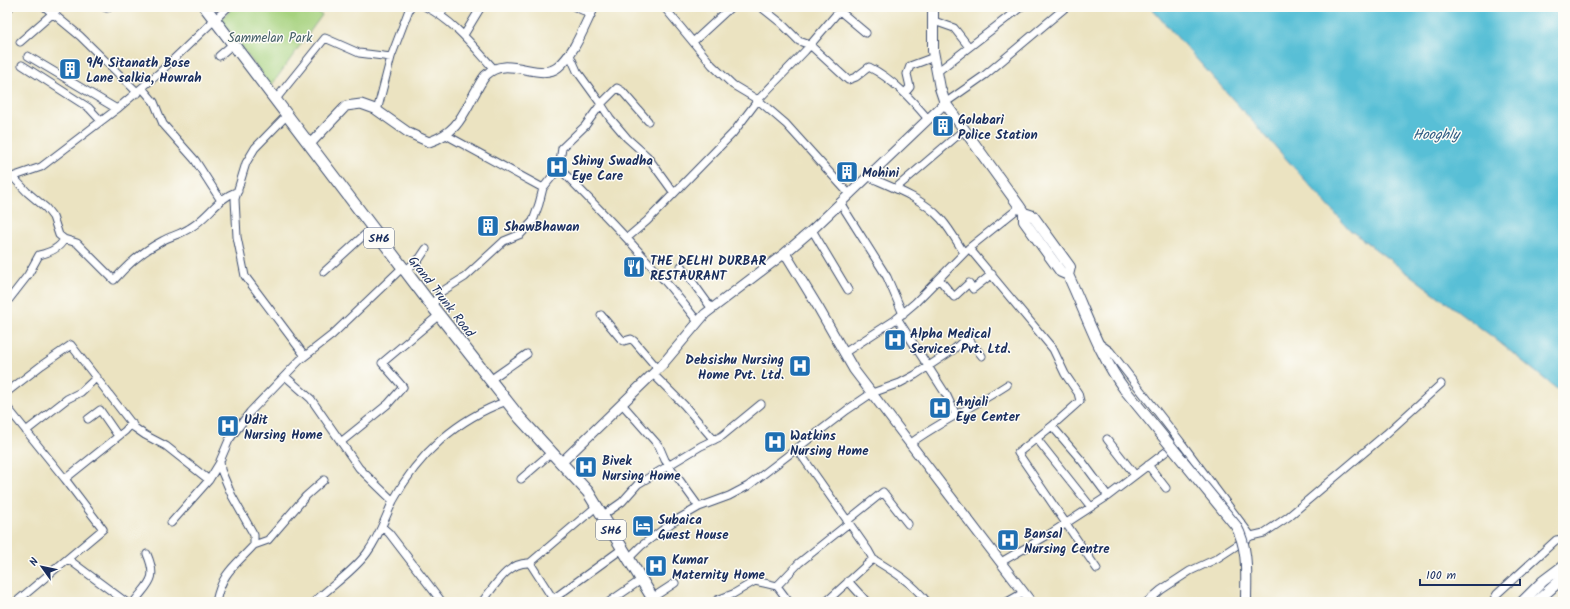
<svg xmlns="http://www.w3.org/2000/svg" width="1570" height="609" font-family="Kalam,sans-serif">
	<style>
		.green { fill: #a6d27e; stroke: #60806e }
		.water { fill: #58bfd6; stroke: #3a779a }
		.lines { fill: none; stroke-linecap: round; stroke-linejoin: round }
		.minor-casing { stroke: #3a4a6d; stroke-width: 9 }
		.tertiary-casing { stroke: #3a4a6d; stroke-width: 11 }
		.secondary-casing { stroke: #3a4a6d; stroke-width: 12 }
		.primary-casing { stroke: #3a4a6d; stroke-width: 13 }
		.minor { stroke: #fff; stroke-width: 7 }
		.tertiary { stroke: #fff; stroke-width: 9 }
		.secondary { stroke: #fff; stroke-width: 10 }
		.primary { stroke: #fff; stroke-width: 11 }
		.secondary-bridge-casing { stroke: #3a4a6d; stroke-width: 12; stroke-linecap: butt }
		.secondary-bridge { stroke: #fff; stroke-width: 10 }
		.labels { text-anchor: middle; stroke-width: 3; stroke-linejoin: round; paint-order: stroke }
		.shield { fill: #fdfcf7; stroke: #5f6c8c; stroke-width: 1 }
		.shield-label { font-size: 12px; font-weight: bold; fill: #1b2f5e }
		.park-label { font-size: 13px; fill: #456068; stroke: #fdfcf7 }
		.poi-label { font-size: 13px; font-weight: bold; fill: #1b2f5e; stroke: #fdfcf7; text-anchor: start }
		.street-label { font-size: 13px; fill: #1b2f5e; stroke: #fdfcf7 }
		.water-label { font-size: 14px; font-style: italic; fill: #2d5a82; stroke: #fdfcf7 }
	</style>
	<rect width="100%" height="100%" fill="#fdfcf7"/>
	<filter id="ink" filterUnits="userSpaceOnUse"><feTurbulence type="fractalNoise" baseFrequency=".025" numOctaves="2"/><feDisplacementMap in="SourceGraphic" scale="8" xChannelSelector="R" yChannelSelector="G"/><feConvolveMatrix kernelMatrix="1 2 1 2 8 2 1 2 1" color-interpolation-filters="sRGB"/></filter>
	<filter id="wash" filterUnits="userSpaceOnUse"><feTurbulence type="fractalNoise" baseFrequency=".012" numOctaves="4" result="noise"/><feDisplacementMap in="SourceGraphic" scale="16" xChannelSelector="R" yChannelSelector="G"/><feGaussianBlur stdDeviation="0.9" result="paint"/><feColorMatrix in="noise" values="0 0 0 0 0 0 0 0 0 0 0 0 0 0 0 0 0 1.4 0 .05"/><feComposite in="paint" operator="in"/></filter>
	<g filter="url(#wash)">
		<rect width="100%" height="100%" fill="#ebe3c1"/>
		<path class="green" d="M233 7H310L322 15 271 86 221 20Z"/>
		<path class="water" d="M1150 7H1563V394L1494 338 1350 230Z"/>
	</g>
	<g filter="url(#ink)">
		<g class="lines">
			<g class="minor-casing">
				<path id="minor" d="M45 7 80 36 138 93
					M104 7 107 8 108 7
					M426 7C454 21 473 46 494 69
					M575 7 591 14
					M664 7 712 65 733 85 758 100 786 124 850 195
					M761 7 781 23 799 41 810 45 848 80 856 77 869 67C893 79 911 99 928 119
					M835 7 866 33
					M7 10 10 7
					M441 15 444 7
					M934 21 954 28 969 47
					M464 35 481 7
					M20 42 60 7
					M693 42 731 7
					M28 56 117 109
					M219 56 233 44
					M22 65 89 108 101 121
					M937 72 1021 7
					M142 88 154 102 163 124 195 160 220 199
					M905 93 910 87 907 74 910 66 934 57
					M276 99 325 38 359 53 391 57
					M945 103 985 75 1066 7
					M377 111 391 57 410 7
					M288 114 255 148 246 163 235 199 237 237 245 276 305 356
					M648 121 622 91 617 88 601 104 610 118 627 138 647 156 674 193
					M446 135 543 188 559 168 562 148 585 126 601 104 577 71 569 53
					M559 168C608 218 656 267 698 322
					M7 177 9 178 41 167 117 109 158 74 228 7
					M13 177 27 192 46 208 53 217 59 235 64 239
					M869 177C894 188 922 198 941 219 950 229 957 242 964 253
					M896 188 965 129
					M841 204 887 277 903 314
					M812 230 848 290
					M627 238 647 221 733 133 758 100 805 51 839 11
					M969 248 1053 349 1065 374 1078 393 1080 401 1052 426
					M681 266 712 309
					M405 271 420 258 426 249
					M324 272 372 228
					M939 279 954 297 969 283 973 289 992 274
					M7 302 28 275 39 255C48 253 60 248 64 239L77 243 114 280C128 264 143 251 162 241 171 236 181 234 190 228 209 217 216 199 238 191
					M432 306 441 292 465 277 504 241 521 234 533 221 539 204 543 188
					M601 315 621 339 624 341 631 339 634 341 658 369
					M897 318 947 396 956 415
					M967 337 982 356
					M844 353 895 320 915 303 969 248 1020 207
					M653 374 684 405 714 440
					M285 376 311 399 359 468 393 501
					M490 380 527 354
					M7 392 42 365 71 345 135 428 145 435 166 446 209 480
					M622 404 659 446 665 460 699 507
					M7 407 65 479 103 529 16 602
					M88 419 100 410 118 436
					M26 431 67 399 81 392 97 377
					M1037 439 1091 507
					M1107 439 1135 475
					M1180 441 1251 536
					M341 442 388 404 403 387 382 363 439 315
					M911 443C941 421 975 406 1007 385
					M797 449 868 550 873 559 826 602
					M1148 465 1166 488
					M65 479 125 431 132 423
					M521 479 552 452
					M602 516 622 502 638 484 701 446 722 436 761 404
					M847 521 883 492 908 524
					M171 523 209 480 220 462
					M382 527 389 533 442 602
					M254 545 268 540 306 496 324 480
					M68 559 126 602
					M628 559 641 546 673 522 699 507 729 496 748 486 847 410 872 393 900 383 915 375 953 350 972 333
					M873 559C893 571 913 583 927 602
					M1001 562 1048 535 1108 496 1180 441 1110 351 1099 343
					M1097 569 1018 453 1052 426 1082 461 1108 496
					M848 581 867 602
					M652 598 675 583
					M553 599 530 563 597 506
					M134 602C149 582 158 580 147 554
					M216 602C222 572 235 566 254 545V535L232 496 221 470 220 461 229 440 250 412 300 360 332 335 402 268
					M314 602C332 585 353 572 367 553 379 537 385 518 393 501 418 454 457 419 507 401
					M482 602C494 587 508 561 530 563
					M549 602 622 549
					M609 602 641 580
					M718 602 717 600 733 594 755 581 777 586
					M789 602 777 586 799 563 849 523
					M1007 602 1023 593
					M1147 602 1161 590 1190 571 1216 559 1251 536 1264 533 1288 517 1386 434 1441 384
					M1497 602 1494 599 1497 594 1556 540 1563 539"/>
			</g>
			<g class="tertiary-casing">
				<path id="tertiary" d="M310 144 346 106 361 104 375 109 409 133 429 142C458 132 462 116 476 91 479 86 482 79 486 75 506 54 540 82 558 67 575 53 584 26 594 7
					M785 253 818 307 854 370 1031 602
					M561 463 662 365 705 314 785 253 812 230 945 103"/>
			</g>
			<g class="secondary-casing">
				<path id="secondary" d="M933 7V51L940 88 945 103 1020 207 1024 213 1033 216 1070 267 1068 275C1086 313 1099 355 1125 390
					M1024 213V221L1061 272 1068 275
					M1522 602 1543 581 1563 566
					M1536 602 1563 578"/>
			</g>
			<g class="primary-casing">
				<path id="primary" d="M205 7 432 306 520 418 588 492 655 602"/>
			</g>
			<use href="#minor" class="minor"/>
			<use href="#tertiary" class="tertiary"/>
			<use href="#secondary" class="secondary"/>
			<use href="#primary" class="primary"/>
			<g class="secondary-bridge-casing">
				<path id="secondary-bridge" d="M1125 390 1236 526C1249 549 1246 576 1246 602"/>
			</g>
			<use href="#secondary-bridge" class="secondary-bridge"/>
		</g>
	</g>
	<defs>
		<g id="building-square" transform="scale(1.15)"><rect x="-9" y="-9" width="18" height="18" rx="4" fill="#1f6fb2" stroke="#fdfcf7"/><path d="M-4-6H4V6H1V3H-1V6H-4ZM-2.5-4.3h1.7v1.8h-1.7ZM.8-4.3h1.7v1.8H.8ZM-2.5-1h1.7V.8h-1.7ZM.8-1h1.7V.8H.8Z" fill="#fff"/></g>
		<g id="hospital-square" transform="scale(1.15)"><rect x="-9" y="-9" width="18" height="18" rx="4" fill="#1f6fb2" stroke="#fdfcf7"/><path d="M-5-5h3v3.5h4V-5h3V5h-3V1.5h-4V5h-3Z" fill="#fff"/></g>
		<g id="restaurant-square" transform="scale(1.15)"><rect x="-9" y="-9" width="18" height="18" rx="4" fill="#1f6fb2" stroke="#fdfcf7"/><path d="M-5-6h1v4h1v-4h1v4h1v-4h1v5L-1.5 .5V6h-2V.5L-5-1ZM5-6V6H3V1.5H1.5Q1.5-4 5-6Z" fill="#fff"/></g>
		<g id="hotel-square" transform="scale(1.15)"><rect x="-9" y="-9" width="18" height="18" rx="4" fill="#1f6fb2" stroke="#fdfcf7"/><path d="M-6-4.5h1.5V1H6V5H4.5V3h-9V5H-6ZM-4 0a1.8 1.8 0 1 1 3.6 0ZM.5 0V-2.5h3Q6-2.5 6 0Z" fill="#fff"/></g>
	</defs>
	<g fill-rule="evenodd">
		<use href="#building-square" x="70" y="69"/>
		<use href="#building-square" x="943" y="126"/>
		<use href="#hospital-square" x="557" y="167"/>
		<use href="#building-square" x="847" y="172"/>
		<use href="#building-square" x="488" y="226"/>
		<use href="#restaurant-square" x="634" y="267"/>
		<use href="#hospital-square" x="895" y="340"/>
		<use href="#hospital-square" x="800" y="366"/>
		<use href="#hospital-square" x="940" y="408"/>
		<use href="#hospital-square" x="228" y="426"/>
		<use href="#hospital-square" x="775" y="442"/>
		<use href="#hospital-square" x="586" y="467"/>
		<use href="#hotel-square" x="643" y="526"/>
		<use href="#hospital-square" x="1008" y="540"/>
		<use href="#hospital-square" x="656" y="566"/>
	</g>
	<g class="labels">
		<g class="shield">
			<rect x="364" y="228" width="30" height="20" rx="3"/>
			<rect x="596" y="520" width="30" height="20" rx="3"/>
		</g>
		<g class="shield-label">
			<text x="379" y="242">SH6</text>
			<text x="611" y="534">SH6</text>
		</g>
		<g class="park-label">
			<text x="270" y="42">Sammelan Park</text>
		</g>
		<g class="poi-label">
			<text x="86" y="67">9/4 Sitanath Bose<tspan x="86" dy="15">Lane salkia, Howrah</tspan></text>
			<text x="958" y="124">Golabari<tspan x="958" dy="15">Police Station</tspan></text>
			<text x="572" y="165">Shiny Swadha<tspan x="572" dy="15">Eye Care</tspan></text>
			<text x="862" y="177">Mohini</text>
			<text x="504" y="231">ShawBhawan</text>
			<text x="650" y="265">THE DELHI DURBAR<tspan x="650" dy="15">RESTAURANT</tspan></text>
			<text x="910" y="338">Alpha Medical<tspan x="910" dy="15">Services Pvt. Ltd.</tspan></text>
			<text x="784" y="364" text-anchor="end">Debsishu Nursing<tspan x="784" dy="15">Home Pvt. Ltd.</tspan></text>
			<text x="956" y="406">Anjali<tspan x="956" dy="15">Eye Center</tspan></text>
			<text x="244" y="424">Udit<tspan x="244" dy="15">Nursing Home</tspan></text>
			<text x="790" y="440">Watkins<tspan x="790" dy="15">Nursing Home</tspan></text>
			<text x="602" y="465">Bivek<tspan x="602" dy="15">Nursing Home</tspan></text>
			<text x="658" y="524">Subaica<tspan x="658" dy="15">Guest House</tspan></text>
			<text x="1024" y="538">Bansal<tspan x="1024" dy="15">Nursing Centre</tspan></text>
			<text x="672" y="564">Kumar<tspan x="672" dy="15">Maternity Home</tspan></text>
		</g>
		<g class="street-label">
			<text transform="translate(442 296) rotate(52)" y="5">Grand Trunk Road</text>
		</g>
		<g class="water-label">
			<text x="1436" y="139">Hooghly</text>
		</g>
	</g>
	<rect width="1570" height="609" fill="none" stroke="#fdfcf7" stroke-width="24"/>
	<g transform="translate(42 567) rotate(303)" stroke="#fdfcf7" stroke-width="3" paint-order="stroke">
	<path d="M0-3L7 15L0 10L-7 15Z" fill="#1b2f5e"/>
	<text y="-6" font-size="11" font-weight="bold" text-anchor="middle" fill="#1b2f5e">N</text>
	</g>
	<path d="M1420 579v6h100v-6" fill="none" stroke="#1b2f5e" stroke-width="2"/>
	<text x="1426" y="579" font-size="12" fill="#1b2f5e" stroke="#fdfcf7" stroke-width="3" paint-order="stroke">100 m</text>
</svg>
